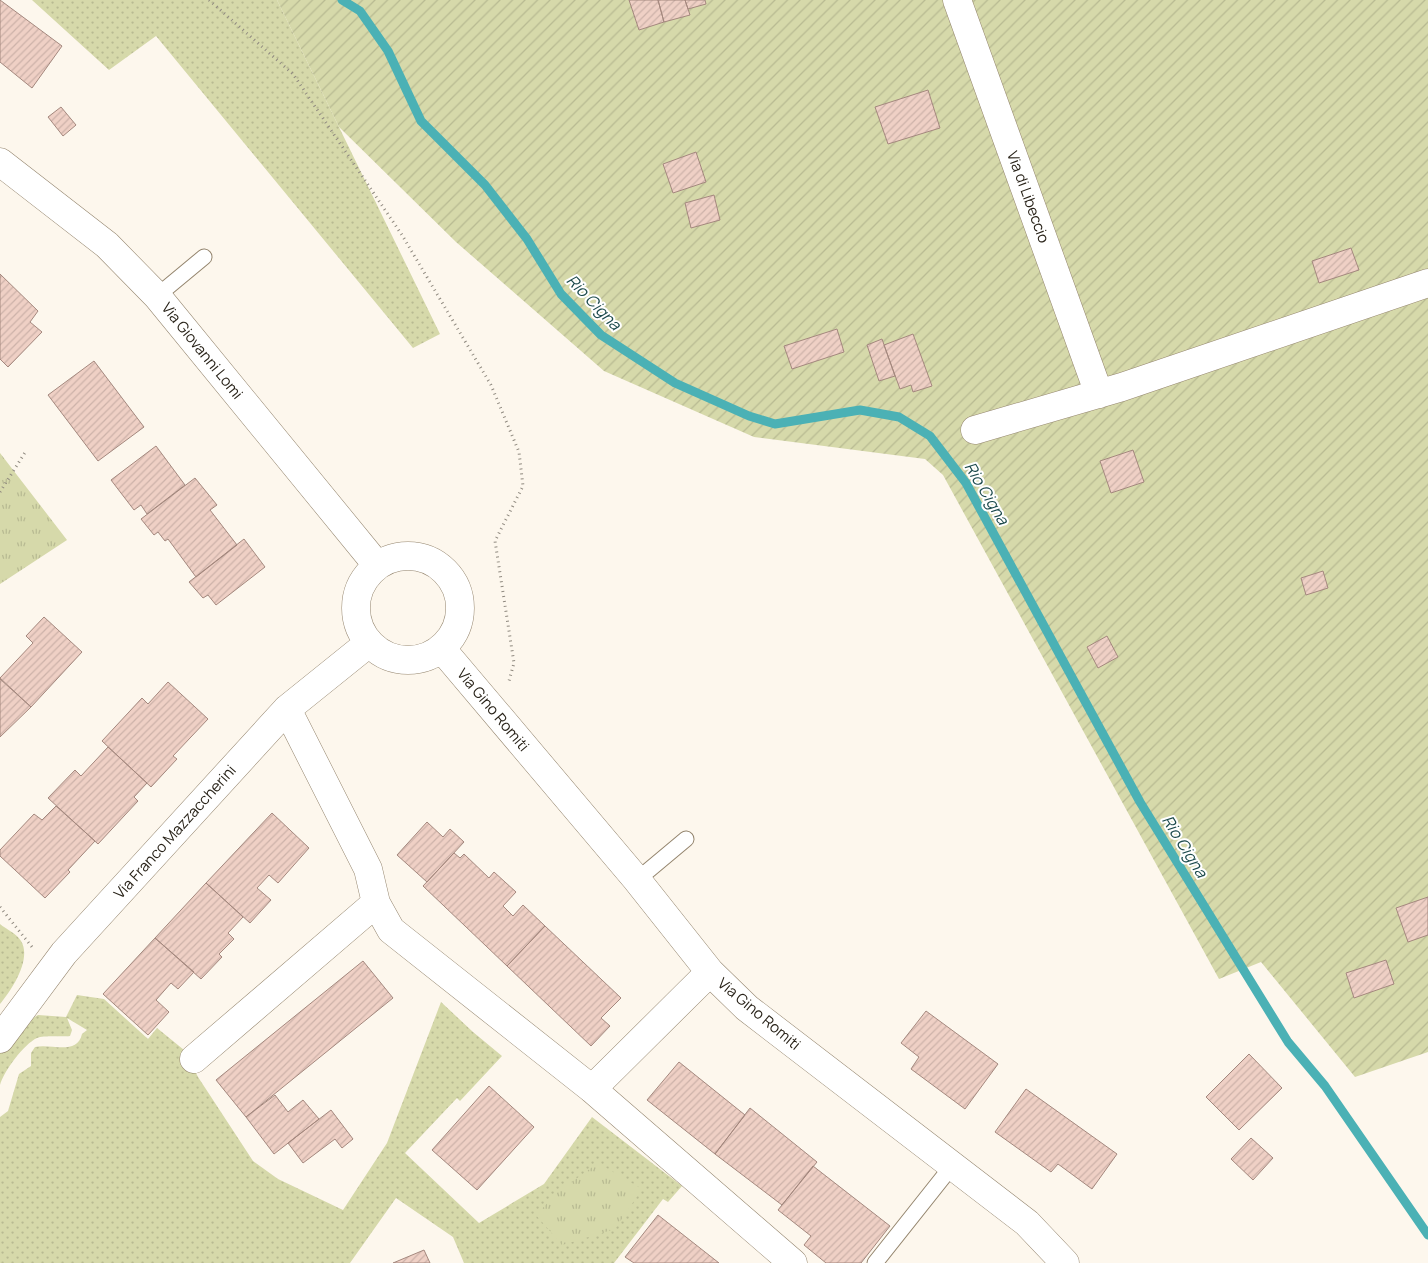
<svg xmlns="http://www.w3.org/2000/svg" width="1428" height="1263" font-family="Manrope,sans-serif">
	<style>
		.grass { fill: url(#grass-dots) }
		.park { fill: url(#park-tufts) }
		.garden { fill: url(#garden-furrows) }
		.lines { fill: none; stroke-linecap: round; stroke-linejoin: round }
		.stream { stroke: #4bb1b5; stroke-width: 9 }
		.building { fill: url(#building-hatch); stroke: #a4887e }
		.lane-casing { stroke: #94856e; stroke-width: 17 }
		.street-casing { stroke: #94856e; stroke-width: 29 }
		.path { stroke: #8f897f; stroke-width: 3; stroke-dasharray: 1 4; stroke-linecap: butt }
		.lane { stroke: #fff; stroke-width: 15 }
		.street { stroke: #fff; stroke-width: 28 }
		.labels { text-anchor: middle; stroke-width: 4; stroke-linejoin: round; paint-order: stroke }
		.street-label { font-size: 15px; fill: #292319; stroke: #fff }
		.water-label { font-size: 16px; font-style: italic; fill: #1c4a4c; stroke: #fff }
	</style>
	<defs>
		<pattern id="grass-dots" width="8" height="8" patternUnits="userSpaceOnUse" patternTransform="scale(1.25)"><rect width="8" height="8" fill="#d6d9aa"/><path d="M2 2h.1M6 6h.1" fill="none" stroke="#b8ba92" stroke-width="1.8" stroke-linecap="round"/></pattern>
		<pattern id="park-tufts" width="24" height="20" patternUnits="userSpaceOnUse" patternTransform="scale(1.25)"><rect width="24" height="20" fill="#d6d9aa"/><path d="M3 7l-1-3M5 7V3M7 7l1-3M15 17l-1-3M17 17v-4M19 17l1-3" fill="none" stroke="#b8ba92"/></pattern>
		<pattern id="garden-furrows" width="10" height="10" patternUnits="userSpaceOnUse" patternTransform="scale(1.25)"><rect width="10" height="10" fill="#d6d9aa"/><path d="M-1 1l2-2M0 10L10 0M9 11l2-2" fill="none" stroke="#b8ba92"/></pattern>
		<pattern id="building-hatch" width="6" height="6" patternUnits="userSpaceOnUse" patternTransform="scale(1.25)"><rect width="6" height="6" fill="#efd0c5"/><path d="M-1 1l2-2M0 6l6-6M5 7l2-2" fill="none" stroke="#cdb2a9"/></pattern>
	</defs>
	<rect width="100%" height="100%" fill="#fdf7ed"/>
	<path class="grass" d="M32 0H277L440 334 413 348 156 36 109 70Z
		M0 924C6 929 17 934 21 941 32 959 12 990 0 1004Z
		M77 995 104 999 148 1039 157 1028 184 1050 198 1077 253 1161 278 1179 343 1210 387 1143 441 1002 473 1032 502 1056 460 1101 457 1098 405 1153 479 1223 544 1184 592 1117 682 1186 668 1202 663 1199 614 1263H464L453 1237 396 1198 350 1263H0V1117L8 1111 19 1074 31 1066V1053L35 1047C51 1043 77 1056 82 1034L87 1030 67 1018 72 1030 70 1036C62 1037 44 1035 37 1038 24 1044 4 1071 0 1085V1047L33 1018 38 1015 66 1017Z"/>
	<path class="park" d="M0 453 67 540 0 584Z
		M598 1163 642 1189 615 1229 562 1245 536 1215 558 1192Z"/>
	<path class="garden" d="M277 0H1428V1052L1355 1077 1261 962 1219 979 943 475 925 459 754 437 604 371 456 242 339 127Z"/>
	<g class="lines">
		<path class="stream" d="M342 0 360 11 388 51 421 121 485 185 527 239 561 294 601 335 675 383 749 416 775 424 860 410 899 417 930 436 966 483 1140 802 1288 1042 1325 1086 1428 1235"/>
	</g>
	<path class="building" d="M0 0 62 46 32 88 0 62Z
		M629 0H658L664 22 639 30Z
		M658 0H685L690 15 664 22Z
		M685 0H705L706 4 688 9Z
		M928 90 940 128 888 144 875 107Z
		M61 107 76 125 63 136 48 117Z
		M696 152 706 182 673 193 663 164Z
		M714 195 720 220 691 228 685 203Z
		M1351 248 1359 270 1319 283 1312 261Z
		M0 274 38 311 30 322 42 332 8 367 0 359Z
		M837 329 844 352 792 369 784 346Z
		M913 334 932 386 913 392 911 385 900 389 884 345Z
		M882 339 895 376 879 381 867 345Z
		M94 361 144 427 98 461 48 395Z
		M156 446 185 485 147 514 141 505 134 510 111 480Z
		M1133 450 1144 482 1111 493 1100 461Z
		M195 478 217 505 210 510 237 545 196 577 168 539 165 541 158 532 154 535 141 519Z
		M244 539 265 567 216 605 208 595 203 598 189 582Z
		M1323 571 1328 588 1306 595 1301 578Z
		M44 617 82 652 31 707 0 678 33 643 26 636Z
		M1107 636 1118 657 1098 668 1087 647Z
		M0 679 31 707 0 737Z
		M168 682 208 719 173 756 177 759 151 787 102 741 142 698 148 704Z
		M108 747 147 783 134 797 138 801 98 844 48 798 75 770 81 776Z
		M56 806 95 841 68 870 70 872 45 898 0 856V850L34 814 42 820Z
		M272 813 309 848 278 883 269 875 257 888 271 900 250 923 206 883Z
		M427 822 443 837 450 829 464 842 427 882 397 855Z
		M454 853 460 858 464 854 489 878 494 872 516 892 503 906 513 916 523 905 545 926 507 966 423 886Z
		M206 883 243 917 228 933 234 939 219 954 222 957 201 979 155 938Z
		M1428 897V935L1408 942 1396 908Z
		M545 926 621 998 601 1018 610 1026 591 1046 507 966Z
		M155 938 194 972 178 989 171 983 156 1000 169 1012 148 1035 103 994Z
		M1386 960 1394 984 1354 998 1346 973Z
		M363 961 393 998 246 1117 216 1080Z
		M926 1011 998 1064 965 1109 911 1069 919 1057 901 1043Z
		M1249 1054 1282 1088 1239 1130 1206 1097Z
		M679 1062 745 1115 715 1154 647 1100Z
		M489 1086 534 1127 477 1190 432 1150Z
		M1026 1089 1117 1154 1092 1189 1058 1164 1051 1172 995 1132Z
		M275 1095 288 1112 303 1100 319 1119 274 1154 246 1117Z
		M750 1108 817 1162 782 1205 715 1154Z
		M331 1110 353 1139 342 1148 335 1139 303 1163 288 1143Z
		M1251 1138 1273 1158 1253 1180 1231 1159Z
		M813 1166 890 1226 861 1263H826L804 1245 811 1236 778 1210Z
		M658 1215 719 1263H634L625 1257Z
		M424 1250 430 1263H393Z"/>
	<g class="lines">
		<g class="lane-casing">
			<path id="lane" d="M157 296 204 257
				M637 880 686 839
				M875 1263 952 1166"/>
		</g>
		<g class="street-casing">
			<path id="street" d="M957 0 1099 394
				M0 162 107 245 157 296 377 565
				M975 430 1122 387 1428 283
				M356 608a52 52 0 1 1 104 0a52 52 0 1 1-104 0Z
				M441 648 637 880 710 972 747 1008 1027 1223 1065 1263
				M287 709 368 869 376 903 391 930 592 1089
				M710 972 592 1089 793 1263
				M0 1039 64 953 287 709 369 643
				M194 1059 376 903"/>
		</g>
		<path class="path" d="M209 0 293 74 402 235 491 385 519 452 523 486 495 541 514 663 509 681
			M0 492 26 451
			M0 907 32 947"/>
		<use href="#lane" class="lane"/>
		<use href="#street" class="street"/>
	</g>
	<g class="labels">
		<g class="street-label">
			<text transform="translate(1028 197) rotate(70)" y="5">Via di Libeccio</text>
			<text transform="translate(202 351) rotate(51)" y="5">Via Giovanni Lomi</text>
			<text transform="translate(493 710) rotate(50)" y="5">Via Gino Romiti</text>
			<text transform="translate(175 832) rotate(-48)" y="5">Via Franco Mazzaccherini</text>
			<text transform="translate(759 1014) rotate(40)" y="5">Via Gino Romiti</text>
		</g>
		<g class="water-label">
			<text transform="translate(594 302) rotate(46)" y="6">Rio Cigna</text>
			<text transform="translate(987 493) rotate(59)" y="6">Rio Cigna</text>
			<text transform="translate(1185 846) rotate(58)" y="6">Rio Cigna</text>
		</g>
	</g>
</svg>
